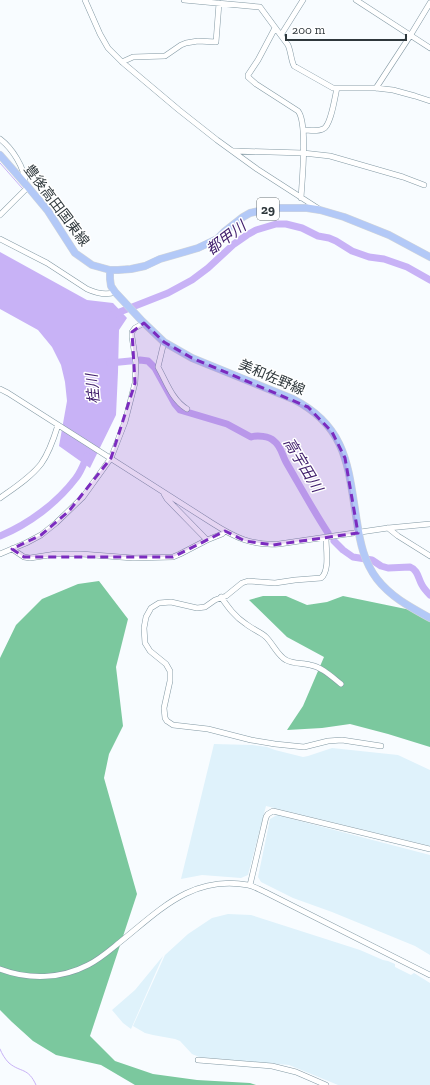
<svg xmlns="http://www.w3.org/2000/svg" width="430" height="1085" font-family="'Zilla Slab','Noto Sans JP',serif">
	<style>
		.built { fill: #dff2fb }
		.forest { fill: #7bc89e }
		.water { fill: #c8b2f6 }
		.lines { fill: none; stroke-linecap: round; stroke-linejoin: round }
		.stream { stroke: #c8b2f6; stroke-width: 1 }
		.river { stroke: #c8b2f6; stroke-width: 7 }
		.minor-casing { stroke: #8399a4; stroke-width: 6 }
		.major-casing { stroke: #d5d7d8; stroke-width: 8 }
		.minor { stroke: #fff; stroke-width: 5 }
		.major { stroke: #b3c9f7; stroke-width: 7 }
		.marked { fill: #7b2cbf; fill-opacity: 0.2; stroke: #7b2cbf; stroke-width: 3; stroke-dasharray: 8 5; stroke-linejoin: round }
		.labels { text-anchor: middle; stroke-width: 3; stroke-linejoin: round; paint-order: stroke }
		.shield { fill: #fff; stroke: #6d7476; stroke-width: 1 }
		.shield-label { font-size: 13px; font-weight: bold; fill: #2f383c }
		.street-label { font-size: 14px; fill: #2f383c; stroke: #fff }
		.water-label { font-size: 15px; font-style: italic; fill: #3f1d6b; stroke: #fff }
	</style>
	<rect width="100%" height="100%" fill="#f8fcff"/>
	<path class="built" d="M214 744 252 745 267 747 275 750 303 757 308 756 332 748 398 755 430 770V846L266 806 248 875 241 878 202 875 181 879Z
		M277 815 430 855V955L415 946 332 912 293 898 261 882 258 877 270 819Z
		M228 914 251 915 360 950 383 960 388 961 395 964V967L411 975 414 973 430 983V1085H338L289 1065 199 1057 192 1054 180 1041 175 1039 153 1035 145 1033 133 1026 165 955 188 934 212 918Z
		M163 956 131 1029 123 1023 112 1010 135 990Z"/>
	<path class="forest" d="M99 581 128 619 116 667 123 726 109 754 104 778 137 894 90 1036 115 1061 153 1074 197 1080 250 1083 256 1085H135L101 1065 56 1055 33 1041 12 1022 0 1010V658L16 625 42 599 78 584Z
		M263 596H286L307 605 327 602 343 596 430 614V747L388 734 350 724 322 728 287 730 303 706 324 657 287 637 249 600Z"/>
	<path class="water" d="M0 252 87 300 113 303 127 318 119 330 118 372 116 415 90 468 59 446 67 401 65 382 61 365 52 347 38 330 0 309Z"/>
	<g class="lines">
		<path class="stream" d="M0 163 22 188
			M0 1049C2 1054 5 1059 9 1063 21 1073 28 1067 36 1085"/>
		<path class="river" d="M112 315 168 293 192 280 208 268 234 244 247 235 256 230 276 224H286L302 228 318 236 329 238 336 241 352 251 369 257 384 259 407 267 430 280
			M110 363 140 360 148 361 155 368 175 404 180 410 227 424 251 437C257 435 269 436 274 441 281 446 282 455 286 462 300 486 313 510 328 533
			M0 536C29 524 57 503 76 478 81 472 84 463 87 456
			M334 541 343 550 353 557 372 560 381 566 388 568 410 567C418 570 418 578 422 585 424 589 427 592 430 595"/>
		<g class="minor-casing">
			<path id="minor" d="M85 0 100 34 108 48 122 62 179 110 217 140 257 169 319 209
				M184 0 260 7 288 45C291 52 291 60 294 66L333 88H376L393 90 415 96 430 101
				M356 0 430 48
				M275 28 258 60 248 75V77L256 84 298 111C308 123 302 181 301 198
				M281 35 303 0
				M122 62 133 57 165 56 181 45 186 43 198 41 216 42 219 3
				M376 88 410 36 430 3
				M303 130C309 130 317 132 323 129 331 126 335 96 337 88
				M0 139C12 148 25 168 25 183
				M233 151 303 153 330 156 403 177 424 185
				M0 215 28 187
				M0 239 47 263 87 289C96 293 106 296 115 292
				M164 342 158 367C166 381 172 400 187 409
				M0 389 8 393 212 523C234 537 252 546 279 544L388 528 430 524
				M164 494 167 499 207 540
				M0 498C14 488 30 478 41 464 49 453 54 438 58 425
				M388 528 398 536 430 556
				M326 538C326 549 330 571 321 578L295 580 275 583 248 581 242 583 226 596 215 600 205 607 197 608 171 602 159 603 151 608 146 617 144 628 145 643 150 651 166 664 170 671V681L164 708 165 718 167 721 173 725 208 729 251 740 275 744 304 747 328 741 342 740 381 746
				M12 549 24 557 30 558 56 554H81L133 558 173 557 180 554 207 540 222 534 225 531
				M0 554 26 543 41 535 56 523 83 497 111 458 125 422 135 383 136 363 132 337V332L135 328 144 323
				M221 597C228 607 235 617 246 624 252 629 261 632 266 637 273 644 278 656 286 660 293 664 303 663 310 665 322 667 332 677 341 684
				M250 885 266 817 268 814 273 811 430 849
				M0 969C29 980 61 979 88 965 100 959 110 950 120 942 160 910 192 875 248 885 254 886 260 890 265 892L430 975
				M198 1060 272 1066 296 1072 326 1085"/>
		</g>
		<g class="major-casing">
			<path id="major" d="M0 155 28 187 48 211 75 253 92 265 110 270H118L131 269 145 266 160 259 198 248 217 239 224 232 243 217 250 213 263 210 279 208H307L320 210 344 217 389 235 430 257
				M110 270V279L111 286 115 292 142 321 164 342 192 358 293 399C348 427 348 468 357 522 360 542 364 562 377 579 391 597 410 607 430 618"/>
		</g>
		<use href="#minor" class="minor"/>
		<use href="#major" class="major"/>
	</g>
	<path class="marked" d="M144 323 164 342 192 358 308 407 332 432 345 458 358 533 273 545 245 541 225 531 173 557H24L12 549 41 535 69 511 111 458 135 383 132 332Z"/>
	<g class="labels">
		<rect class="shield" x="257" y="198" width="22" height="22" rx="3"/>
		<g class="shield-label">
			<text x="268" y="214">29</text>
		</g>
		<g class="street-label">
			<text transform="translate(57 205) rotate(53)" y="5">豊後高田国東線</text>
			<text transform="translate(272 377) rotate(23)" y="5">美和佐野線</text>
		</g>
		<g class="water-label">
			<text transform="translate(226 238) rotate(-37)" y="5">都甲川</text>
			<text transform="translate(93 389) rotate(-95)" y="5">桂川</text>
			<text transform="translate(303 465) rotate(59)" y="5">高宇田川</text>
		</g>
	</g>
	<path d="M286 34v6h120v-6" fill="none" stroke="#2f383c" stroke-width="2"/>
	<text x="292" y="34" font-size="12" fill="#2f383c" stroke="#ffffff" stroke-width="3" paint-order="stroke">200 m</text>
</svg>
